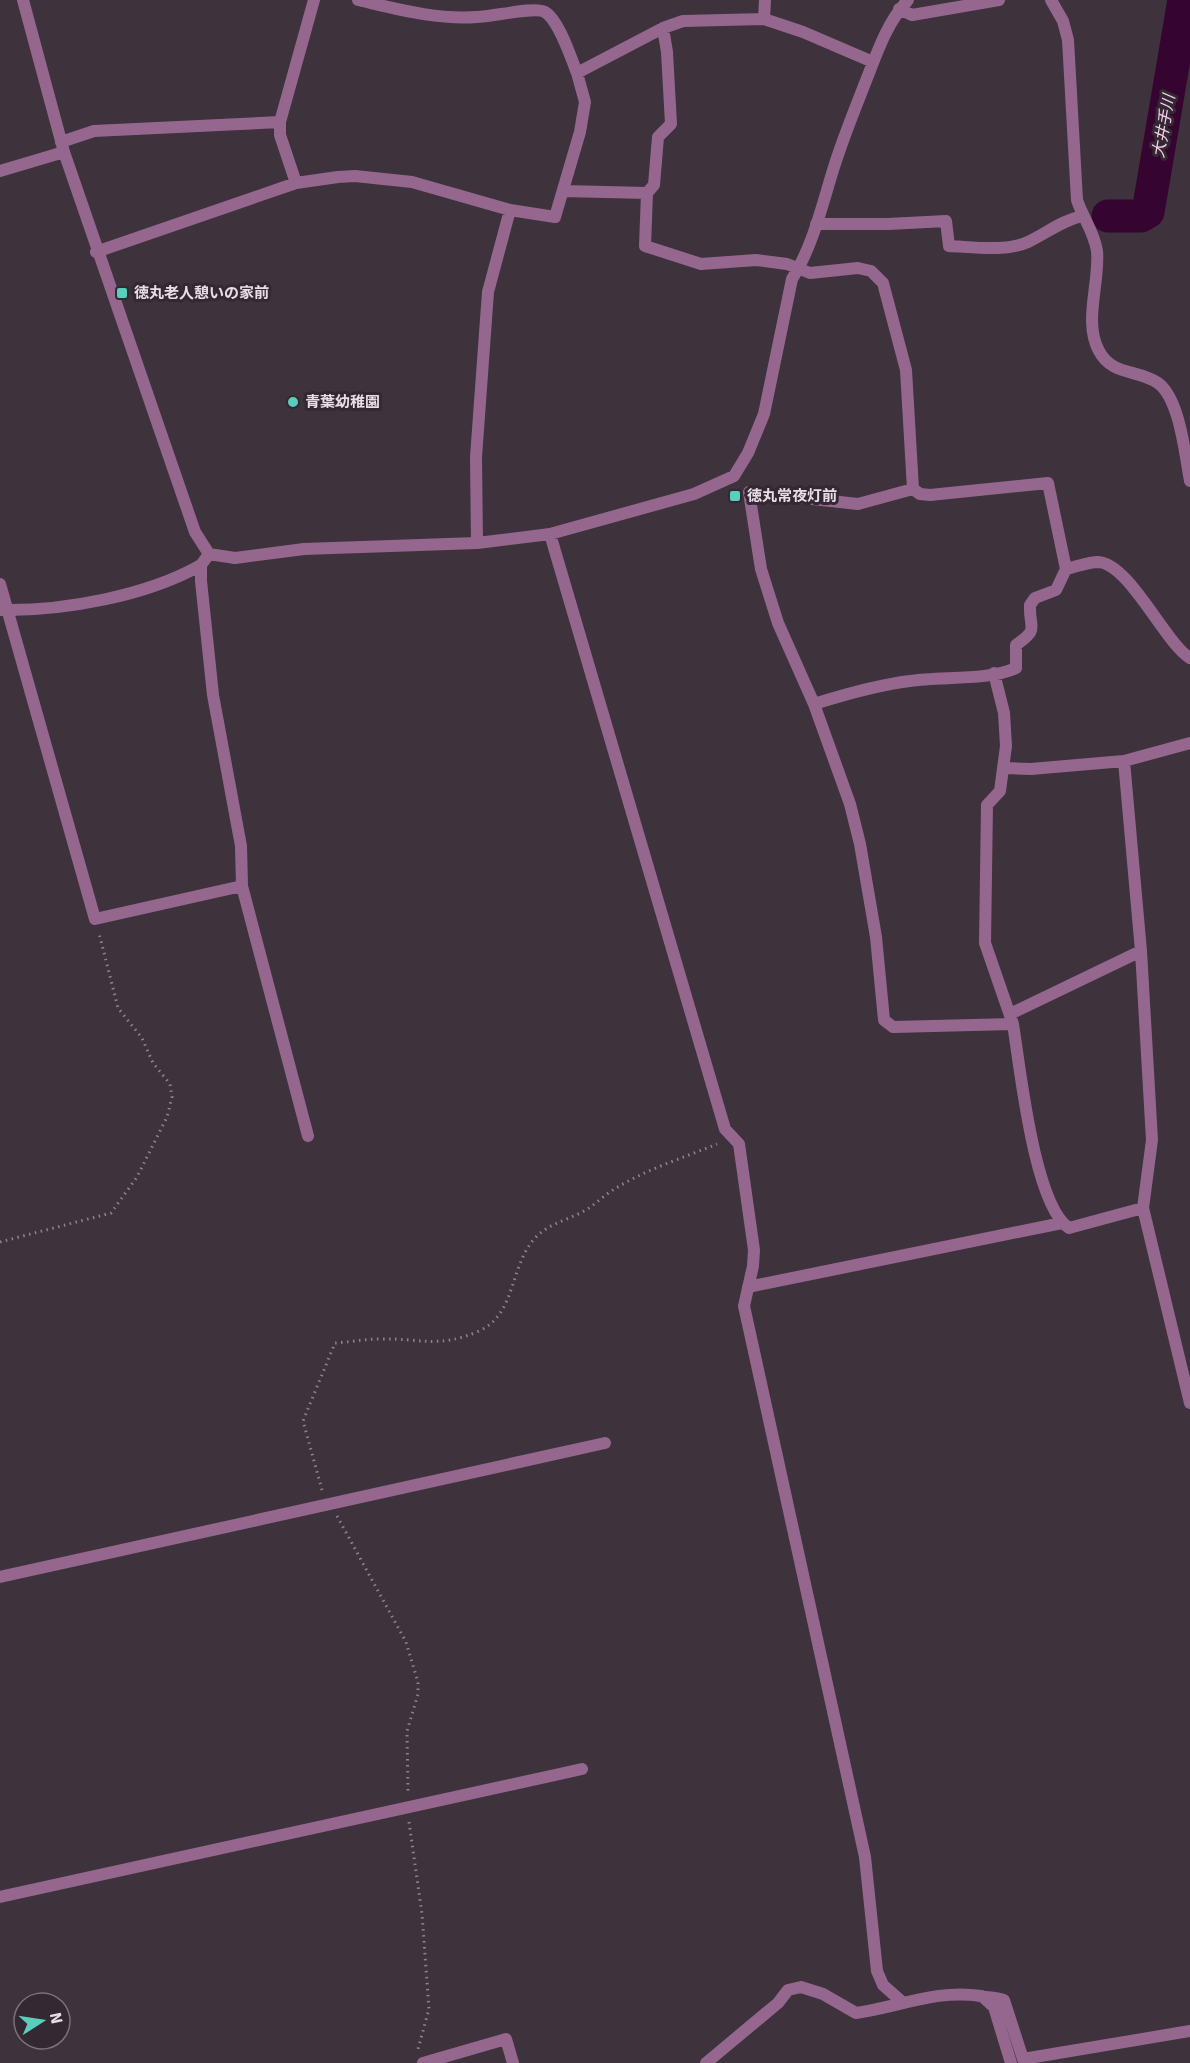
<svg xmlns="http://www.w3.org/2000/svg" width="1190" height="2063" font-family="Signika,'Noto Sans JP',sans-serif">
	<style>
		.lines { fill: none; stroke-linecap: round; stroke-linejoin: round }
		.river { stroke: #360431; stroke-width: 33 }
		.path { stroke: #8f848d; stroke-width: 3; stroke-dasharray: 1.5 4.5; stroke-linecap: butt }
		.minor { stroke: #96678e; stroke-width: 12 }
		.poi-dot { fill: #5acebd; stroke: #342832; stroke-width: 2 }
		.labels { text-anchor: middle; stroke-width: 6; stroke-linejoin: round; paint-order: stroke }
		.poi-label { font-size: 15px; font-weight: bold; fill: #e7dfe5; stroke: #342832; text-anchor: start }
		.water-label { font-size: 16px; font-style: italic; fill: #f5ceee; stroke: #342832 }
	</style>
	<rect width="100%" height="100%" fill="#3e323c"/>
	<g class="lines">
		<path class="river" d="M1108 216H1141L1148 212 1184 0"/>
		<path class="path" d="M0 1242 111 1213 137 1177 167 1117 172 1097 170 1084 153 1063 142 1038 118 1008 99 933
			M322 1490 303 1421 335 1343C350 1342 365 1339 381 1339 420 1338 438 1349 479 1331 517 1314 509 1265 536 1237 550 1223 568 1220 584 1211 595 1205 603 1196 613 1190 644 1170 683 1158 717 1144
			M337 1516 406 1642 418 1682V1694L407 1731 408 1791
			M409 1822 422 1914 429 2009 418 2049"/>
		<path class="minor" d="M23 0 64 152 195 532 209 554 235 558 304 549 477 543 550 534 694 494 734 476 748 453 764 414 792 279C813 246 822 205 834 167 844 135 857 104 869 73 879 47 889 20 908 0
			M358 0C397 9 437 20 477 17 492 17 535 6 545 12 559 20 571 58 577 73
			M1051 0 1063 21 1068 40 1077 200C1083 218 1094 232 1097 251 1100 282 1083 322 1099 351 1112 376 1138 369 1158 383 1180 399 1185 455 1190 481
			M899 9 912 15 999 0
			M764 19 765 0
			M61 142 94 131 280 122
			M0 171 64 152
			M296 183 280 135V122L314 0
			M563 191 647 193 645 246 701 264 756 260 787 264 810 273 858 268 871 271 883 283 906 370 913 489
			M647 193 654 185 658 137 671 124 667 52 663 28
			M816 224H888L946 221 949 246C973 247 1006 252 1028 242 1047 233 1061 221 1082 216
			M96 252 296 183 338 177 355 176 412 182 510 210 555 217 580 132 585 102 577 73 663 28 683 21 764 19 803 32 873 62
			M550 534 725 1129 739 1144 754 1250 753 1266 744 1306 865 1857 877 1971 883 1985 901 2001
			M477 543 476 457 488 292 510 210
			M0 584 95 919 242 886 241 846 213 695 201 581V565L209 554
			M2 610C63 611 147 596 201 565
			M994 673 1004 713 1006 746 1000 791 987 805 985 943 1013 1024
			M814 704C846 694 877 685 910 681 941 676 988 681 1016 668V645C1040 628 1029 630 1030 605L1035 598 1056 590 1066 569
			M1190 743 1124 761 1141 951 1152 1140 1143 1208 1190 1403
			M1003 768 1031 769 1124 761
			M242 886 308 1136
			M1010 1014 1141 951
			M1143 1208 1069 1228C1034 1205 1020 1067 1013 1024L893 1027 884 1020 876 937 860 844 850 804 814 704 778 623 761 569 749 492 858 504 913 489 920 494 930 495 1048 483 1066 569C1076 567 1088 562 1098 562 1129 563 1165 643 1190 658
			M748 1287 1062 1223
			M0 1577 605 1443
			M0 1897 582 1769
			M982 1996 994 2007 1011 2063
			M423 2063 506 2039 513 2063
			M706 2063 778 2003 788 1990 801 1987 823 1994 856 2013C900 2007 936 1989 981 1996 990 1998 996 1997 1004 2000L1023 2059 1190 2031"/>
	</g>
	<g class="poi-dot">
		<rect x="116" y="287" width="12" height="12" rx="3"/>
		<circle cx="293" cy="402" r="6"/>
		<rect x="729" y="490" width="12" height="12" rx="3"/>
	</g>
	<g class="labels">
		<g class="poi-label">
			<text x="134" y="298">徳丸老人憩いの家前</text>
			<text x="305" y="407">青葉幼稚園</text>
			<text x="747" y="501">徳丸常夜灯前</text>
		</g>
		<g class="water-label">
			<text transform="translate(1163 126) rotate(-80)" y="6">大井手川</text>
		</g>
	</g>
	<g transform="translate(42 2021) rotate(78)"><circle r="28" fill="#342832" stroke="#7c717a" stroke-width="1.5"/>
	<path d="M0-4.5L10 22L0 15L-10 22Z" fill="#5acebd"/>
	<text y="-9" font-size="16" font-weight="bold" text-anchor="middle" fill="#e7dfe5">N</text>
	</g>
</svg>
